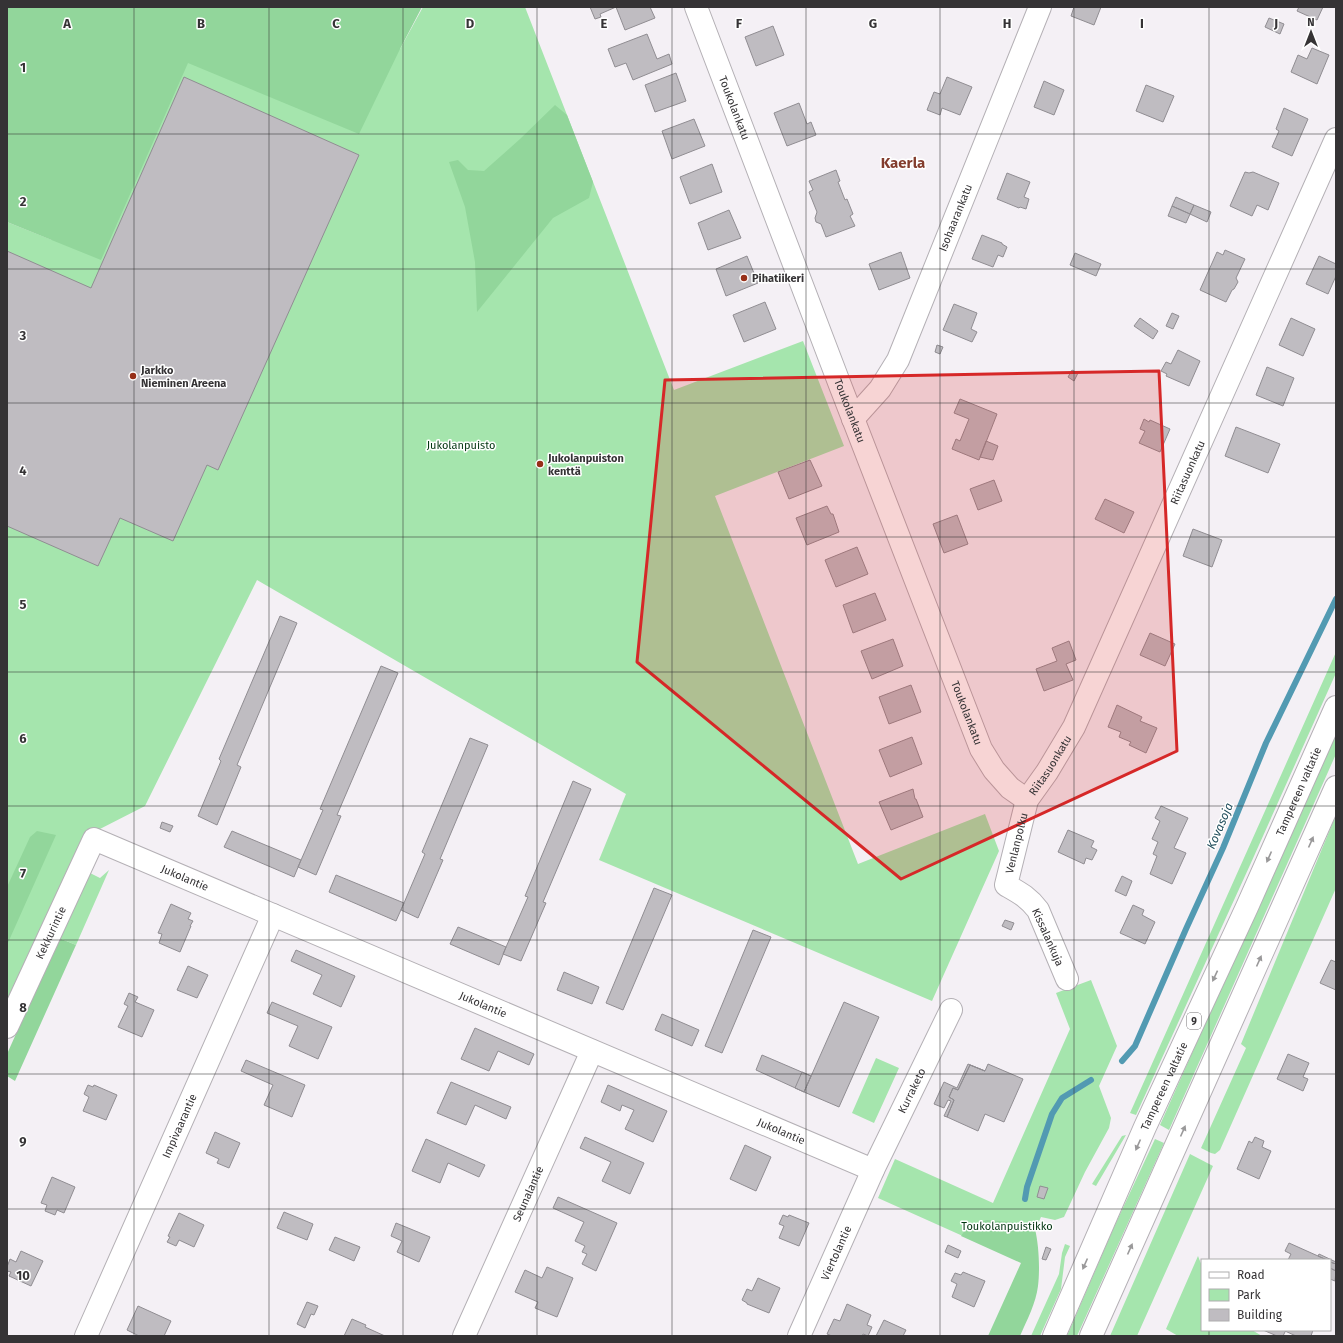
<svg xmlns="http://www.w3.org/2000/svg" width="1343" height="1343" font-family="'Fira Sans',sans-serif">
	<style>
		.green { fill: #a5e5ad }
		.forest { fill: #92d69b }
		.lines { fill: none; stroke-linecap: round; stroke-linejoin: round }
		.stream { stroke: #529ab2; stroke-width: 6 }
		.building { fill: #bfbcc1; stroke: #908d92 }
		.minor-casing { stroke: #b4b0b5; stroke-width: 24 }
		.highway-casing { stroke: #b4b0b5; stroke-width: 24 }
		.minor { stroke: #fff; stroke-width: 22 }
		.highway { stroke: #fff; stroke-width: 22 }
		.oneway { fill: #9a999a }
		.marked { fill: #d62828; fill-opacity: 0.2; stroke: #d62828; stroke-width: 3; stroke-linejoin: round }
		.grid { fill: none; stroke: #353335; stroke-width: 1; stroke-opacity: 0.55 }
		.poi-dot { fill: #972f18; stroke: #fff; stroke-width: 1.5 }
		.labels { text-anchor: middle; stroke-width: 3; stroke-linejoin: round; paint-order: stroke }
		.shield { fill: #fff; stroke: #727072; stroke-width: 1 }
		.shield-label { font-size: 10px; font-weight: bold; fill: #353335 }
		.street-label { font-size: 11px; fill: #353335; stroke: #fff }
		.poi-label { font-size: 11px; font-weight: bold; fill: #353335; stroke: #fff; text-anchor: start }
		.park-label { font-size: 11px; fill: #00340f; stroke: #fff }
		.water-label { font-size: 12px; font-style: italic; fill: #1e4b5a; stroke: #fff }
		.district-label { font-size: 15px; font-weight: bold; fill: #833d2e; stroke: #fff }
		.grid-label { font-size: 13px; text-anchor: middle; font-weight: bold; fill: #353335; stroke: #fff; stroke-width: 3; stroke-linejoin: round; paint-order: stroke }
	</style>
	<rect width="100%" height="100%" fill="#f4f0f5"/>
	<path class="green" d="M423 7H525L674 390 803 341 844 446 715 496 858 864 985 814 999 851 932 1001 599 860 626 794 257 580 145 806 96 831 7 1012V613L8 610H7V222L52 240 28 50 400 49Z
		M1336 652V673L1250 865 1136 1115 1130 1113Z
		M1336 730V754L1169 1130 1160 1125Z
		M1336 815V888L1220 1150 1215 1154 1211 1153 1201 1148 1246 1048 1241 1044Z
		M109 870 76 945 59 938 88 872 100 878Z
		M1091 980 1117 1046 1099 1086 1111 1118 1109 1128 1085 1172 1064 1217 1055 1220 1041 1217 1021 1262 878 1198 895 1159 993 1203 1070 1029 1056 993Z
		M876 1058 899 1068 874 1123 852 1113Z
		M1126 1135 1096 1186 1092 1184 1122 1136Z
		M1155 1139 1164 1143 1077 1336H1067L1114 1227Z
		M1190 1154 1213 1166 1137 1336H1110Z
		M1065 1244 1070 1246 1065 1257 1061 1289 1040 1336H1031L1059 1274 1062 1253Z
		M1198 1256 1202 1266V1330H1252L1262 1336H1178L1166 1329Z"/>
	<path class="forest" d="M7 7H422L400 49 359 134 188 63 101 260 7 222Z
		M555 105 567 115 593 182 589 198 553 218 477 312 475 262 465 207 449 162 458 160 468 170 484 171 520 139Z
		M37 831 56 835 7 945V887L30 837Z
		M59 938 76 945 15 1081 7 1076V1054Z
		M987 1220 1011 1222 1035 1229C1039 1245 1040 1270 1038 1286 1036 1303 1027 1320 1020 1336H988L1021 1263 961 1236 968 1226Z"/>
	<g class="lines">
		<path class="stream" d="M1122 1061 1135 1046 1186 929 1223 848 1266 743 1336 599
			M1025 1199 1027 1187 1052 1114 1062 1098 1091 1080"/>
	</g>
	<path class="building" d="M590 7H650L655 18 625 30 616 7 600 14 601 17 595 19Z
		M1074 7H1101L1094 25 1071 16Z
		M1299 7H1323L1317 20 1297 11Z
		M1269 18 1284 24 1280 34 1265 27Z
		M773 26 784 55 756 66 745 37Z
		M647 34 657 59 669 54 672 64 633 80 626 63 615 67 608 49Z
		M1312 48 1329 55 1317 84 1291 72 1298 55 1307 59Z
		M676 73 686 101 655 112 645 85Z
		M184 77 359 155 218 470 207 465 173 541 120 518 98 566 7 526V251L91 288Z
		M947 77 972 87 960 115 942 108 940 115 927 110 934 92 940 94Z
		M1044 81 1064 90 1054 115 1034 107Z
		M1146 85 1174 96 1163 122 1136 111Z
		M799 103 807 124 811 122 816 135 787 146 774 113Z
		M1284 108 1308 119 1292 156 1272 147 1279 131 1276 129Z
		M694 119 705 146 672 159 662 131Z
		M712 164 722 192 690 204 680 177Z
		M836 170 840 181 838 182 845 200 847 199 853 214 850 216 855 226 826 237 821 224 816 222 815 218 817 212 809 192 813 190 809 181Z
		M1245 172 1249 173 1253 172 1279 183 1268 210 1257 205 1252 216 1230 206Z
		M1007 173 1030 182 1024 197 1029 199 1026 209 1020 207 1019 208 997 199Z
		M1176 197 1194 205 1190 214 1172 206Z
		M1194 205 1211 212 1207 222 1190 214Z
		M1172 206 1190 214 1186 223 1168 216Z
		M729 210 741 238 708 250 698 223Z
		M982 235 1002 243V244L1007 247 1003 257 998 255 993 267 972 259Z
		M1225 250 1245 259 1236 278 1238 282 1234 289 1232 290 1226 302 1200 290 1217 252 1223 255Z
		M901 252 910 278 879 290 869 264Z
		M1075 253 1101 264 1096 276 1070 265Z
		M747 256 758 283 726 296 716 269Z
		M1319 256 1336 264V276L1328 294 1306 284Z
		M765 302 776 329 744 342 733 315Z
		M954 304 977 313 971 329 977 332 972 342 943 330Z
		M1172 313 1179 316 1173 329 1166 326Z
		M1140 318 1158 331 1153 339 1134 326Z
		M1291 318 1315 329 1303 356 1279 345Z
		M937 345 943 347 940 354 935 352Z
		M1178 350 1200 361 1189 386 1166 376 1167 374 1161 371 1166 362 1171 364Z
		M1267 367 1294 378 1283 406 1256 395Z
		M1072 370 1078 373 1074 381 1068 377Z
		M960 399 997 414 979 460 952 449 956 439 960 441 969 419 954 413Z
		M1144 419 1149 422 1150 420 1170 429 1160 452 1139 443 1145 431 1140 429Z
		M1236 427 1280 444 1268 473 1225 456Z
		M986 441 998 446 993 460 980 457Z
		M810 460 822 486 789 499 778 472Z
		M994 480 1002 501 978 510 970 489Z
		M1105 499 1134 512 1124 533 1095 519Z
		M827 506 831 514H833L839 532 807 545 796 518Z
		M957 515 968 544 944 553 933 524Z
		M1193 529 1222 540 1212 567 1183 556Z
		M857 547 868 574 836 587 825 560Z
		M875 593 886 620 853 633 843 605Z
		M280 616 297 623 237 765 241 767 217 825 198 816 221 761 219 759Z
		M1150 633 1175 644 1165 666 1140 655Z
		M893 639 903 666 872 679 861 651Z
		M1069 641 1076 660 1066 664 1073 680 1044 691 1036 669 1057 661 1052 648Z
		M381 666 398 673 337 815 341 816 316 875 298 867 323 810 320 809Z
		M911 685 921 712 889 724 879 697Z
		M1117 705 1142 717 1140 721 1157 728 1146 753 1129 745 1131 742 1119 737 1121 732 1108 727Z
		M912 737 922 764 890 777 879 750Z
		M470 738 488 745 440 859 443 860 418 918 401 910 425 854 422 852Z
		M573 781 591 789 543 902 546 903 521 961 503 954 528 897 525 896Z
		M913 789 915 799H916L923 817 891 830 879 802Z
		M1161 806 1188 818 1174 848 1186 853 1172 884 1150 874 1157 856 1153 854 1158 842 1152 839 1160 821 1155 818Z
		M162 822 173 826 170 832 160 828Z
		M1068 830 1094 841 1091 847 1097 850 1092 860 1086 858 1084 864 1058 852Z
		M232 831 301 860 294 877 224 847Z
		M336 875 404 903 396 921 329 892Z
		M1122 876 1132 881 1126 896 1115 891Z
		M654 888 672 895 623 1010 606 1003Z
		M171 904 191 913 188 919 193 921 190 926H191L180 952 159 943 162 934 158 933Z
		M1133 905 1144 910 1142 915 1155 922 1145 944 1120 933Z
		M1005 920 1014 923 1011 930 1002 926Z
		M458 927 506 947 499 965 450 944Z
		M753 930 771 937 722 1053 705 1046Z
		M296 950 355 976 341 1007 313 994 322 975 291 961Z
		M1331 960 1336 962V990L1320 983Z
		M188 966 208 975 197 998 177 990Z
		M564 972 599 987 592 1004 557 990Z
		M129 993 138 997 135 1002 154 1010 142 1037 118 1027 128 1006 124 1004Z
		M272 1002 332 1027 318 1059 289 1046 298 1026 267 1013Z
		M844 1002 879 1017 839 1107 804 1092Z
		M662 1014 699 1030 692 1046 655 1030Z
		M475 1028 534 1054 529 1065 498 1051 489 1071 461 1059Z
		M1288 1054 1309 1063 1303 1077 1308 1079 1303 1091 1277 1079Z
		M762 1055 811 1076 804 1092 756 1070Z
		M246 1060 305 1085 292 1117 264 1105 273 1085 241 1071Z
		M968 1064 985 1071 970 1065 958 1090 953 1088 949 1097 954 1100 947 1117 944 1116 951 1101 948 1100 944 1108 934 1104 944 1082 957 1088Z
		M988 1064 1023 1079 1004 1122 985 1114 978 1131 947 1117 954 1100 949 1097 953 1088 958 1090 970 1065 985 1071Z
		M802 1072 811 1076 804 1092 795 1088Z
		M451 1082 511 1107 506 1119 475 1105 466 1125 437 1113Z
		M88 1085 93 1087 94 1085 117 1095 106 1120 83 1111 89 1097 84 1094Z
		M608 1085 667 1111 653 1142 625 1129 634 1110 622 1105 620 1111 601 1102Z
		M215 1132 240 1143 229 1168 217 1163 219 1159 206 1153Z
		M585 1137 644 1163 630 1194 602 1181 611 1162 580 1148Z
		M1255 1137 1264 1141 1262 1147 1271 1151 1259 1179 1237 1169 1249 1141 1252 1143Z
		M426 1139 485 1165 479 1177 448 1163 440 1183 412 1171Z
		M745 1145 771 1157 756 1191 730 1179Z
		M52 1177 75 1187 64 1213 57 1210 55 1215 45 1211 47 1205 41 1203Z
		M1040 1186 1048 1188 1044 1199 1037 1197Z
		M558 1197 617 1223 596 1271 582 1264 587 1254 582 1252 585 1246 575 1241 584 1222 553 1208Z
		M284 1212 313 1224 307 1240 277 1228Z
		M179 1213 204 1225 194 1247 179 1240 176 1246 167 1242 170 1237 168 1236Z
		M783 1215 788 1217 789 1215 809 1223 799 1246 779 1238 784 1226 779 1224Z
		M396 1223 430 1237 419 1262 397 1252 402 1241 391 1236Z
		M335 1237 360 1247 354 1261 329 1250Z
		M1289 1243 1318 1256 1327 1260H1288L1291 1254 1285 1251Z
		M948 1245 961 1251 958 1258 945 1252Z
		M1046 1247 1051 1249 1046 1260 1042 1259Z
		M21 1251 43 1261 31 1286 9 1276 11 1272 7 1271V1267L10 1259 16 1262Z
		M1319 1254 1336 1262V1264L1330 1262V1260H1327L1318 1256Z
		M1330 1262 1336 1264V1271L1330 1268Z
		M547 1267 573 1278 557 1317 535 1308 538 1302 515 1292 525 1270 542 1278Z
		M1330 1268 1336 1271 1335 1281 1330 1279Z
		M963 1272 985 1281 974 1307 952 1297 957 1284 951 1281 955 1273 961 1275Z
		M758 1278 780 1288 769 1313 747 1304V1303L742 1300 747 1289 752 1291Z
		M307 1302 318 1306 314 1315 311 1314 305 1328 297 1324Z
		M847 1304 871 1315 867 1325 872 1327 868 1336 863 1334 862 1336H832L827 1334 834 1319 840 1321Z
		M138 1306 171 1321 164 1336H139L127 1330Z
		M352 1319 366 1325 365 1327 385 1336H344Z
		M884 1320 906 1330 903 1336H876Z
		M1263 1330H1286L1283 1336H1277Z
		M1286 1330H1313L1311 1336H1296L1285 1331Z"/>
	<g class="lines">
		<g class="minor-casing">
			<g id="minor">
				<path id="s1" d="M696 7 840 385 981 749 994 770 1010 788 1027 800"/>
				<path id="s2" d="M853 419 880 389 898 360 1040 7"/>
				<path id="s3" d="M1067 979 1038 910C1028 897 1020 893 1006 885L1027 800 1047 772 1074 727 1336 139"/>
				<path id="s4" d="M7 1027 94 839 873 1170"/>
				<path id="s5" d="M86 1336 273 915"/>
				<path id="s6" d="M464 1336 592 1051"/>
				<path id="s7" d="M799 1336 873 1170 951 1010"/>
			</g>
		</g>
		<g class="highway-casing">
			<g id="highway">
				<path id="s8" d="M1054 1336 1145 1127 1247 907 1336 707"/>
				<path d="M1091 1336 1336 787"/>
			</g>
		</g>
		<use href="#minor" class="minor"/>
		<use href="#highway" class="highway"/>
	</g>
	<defs><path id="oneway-solid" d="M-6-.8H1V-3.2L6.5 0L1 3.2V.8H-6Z"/></defs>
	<g class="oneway">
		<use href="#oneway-solid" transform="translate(1311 842) rotate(-66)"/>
		<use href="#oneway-solid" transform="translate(1269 857) rotate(114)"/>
		<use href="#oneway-solid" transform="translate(1259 961) rotate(-66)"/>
		<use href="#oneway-solid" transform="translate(1215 976) rotate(115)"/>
		<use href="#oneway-solid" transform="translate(1183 1131) rotate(-66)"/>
		<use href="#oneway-solid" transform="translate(1138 1145) rotate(114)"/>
		<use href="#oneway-solid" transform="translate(1130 1249) rotate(-66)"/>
		<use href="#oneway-solid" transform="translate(1085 1264) rotate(114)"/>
	</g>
	<path class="marked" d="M1159 371 1177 751 901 879 637 662 665 380Z"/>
	<path class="grid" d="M134 7V1336M269 7V1336M403 7V1336M537 7V1336M672 7V1336M806 7V1336M940 7V1336M1074 7V1336M1209 7V1260M7 134H1336M7 269H1336M7 403H1336M7 537H1336M7 672H1336M7 806H1336M7 940H1336M7 1074H1336M7 1209H1336M1209 1330V1336"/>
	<g class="poi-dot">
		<circle cx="744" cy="278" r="4"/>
		<circle cx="133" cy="376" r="4"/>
		<circle cx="540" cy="464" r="4"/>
	</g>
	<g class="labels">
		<rect class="shield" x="1187" y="1013" width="14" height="16" rx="3"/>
		<g class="shield-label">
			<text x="1194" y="1025">9</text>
		</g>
		<g class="street-label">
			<text dy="4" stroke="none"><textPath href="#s1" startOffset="108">Toukolankatu</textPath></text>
			<text dy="4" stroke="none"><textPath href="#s2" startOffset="228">Isohaarankatu</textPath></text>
			<text dy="4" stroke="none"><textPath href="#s1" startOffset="432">Toukolankatu</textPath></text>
			<text dy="4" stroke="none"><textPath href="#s3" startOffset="569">Riitasuonkatu</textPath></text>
			<text dy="4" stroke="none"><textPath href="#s1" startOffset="756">Toukolankatu</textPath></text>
			<text dy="4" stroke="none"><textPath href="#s3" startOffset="245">Riitasuonkatu</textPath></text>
			<text dy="4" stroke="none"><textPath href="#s8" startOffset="597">Tampereen valtatie</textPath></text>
			<text dy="4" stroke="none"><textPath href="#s3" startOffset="159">Venlanpolku</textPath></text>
			<text dy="4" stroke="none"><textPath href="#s4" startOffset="306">Jukolantie</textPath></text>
			<text dy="4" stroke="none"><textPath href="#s4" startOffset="104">Kekkurintie</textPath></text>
			<text transform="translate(1048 937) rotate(66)" y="4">Kissalankuja</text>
			<text dy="4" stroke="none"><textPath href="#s4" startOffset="630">Jukolantie</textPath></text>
			<text dy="4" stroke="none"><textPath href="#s8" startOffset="273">Tampereen valtatie</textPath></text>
			<text dy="4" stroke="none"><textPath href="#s7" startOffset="270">Kurraketo</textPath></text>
			<text dy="4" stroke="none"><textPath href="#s5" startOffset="230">Impivaarantie</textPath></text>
			<text dy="4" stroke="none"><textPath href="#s4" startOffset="954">Jukolantie</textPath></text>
			<text dy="4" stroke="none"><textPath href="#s6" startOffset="156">Seunalantie</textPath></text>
			<text dy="4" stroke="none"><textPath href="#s7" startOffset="91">Viertolantie</textPath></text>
		</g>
		<g class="poi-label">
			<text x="752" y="282">Pihatiikeri</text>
			<text x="141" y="374">Jarkko<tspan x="141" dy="13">Nieminen Areena</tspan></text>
			<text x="548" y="462">Jukolanpuiston<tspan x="548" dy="13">kenttä</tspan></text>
		</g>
		<g class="park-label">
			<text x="461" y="449">Jukolanpuisto</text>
			<text x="1007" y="1230">Toukolanpuistikko</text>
		</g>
		<g class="water-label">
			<text transform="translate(1220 826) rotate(-67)" y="4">Kovasoja</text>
		</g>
		<g class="district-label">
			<text x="903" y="168">Kaerla</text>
		</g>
	</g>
	<g class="grid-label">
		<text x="67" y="28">A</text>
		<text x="201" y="28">B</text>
		<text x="336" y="28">C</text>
		<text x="470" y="28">D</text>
		<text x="604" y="28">E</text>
		<text x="739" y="28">F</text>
		<text x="873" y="28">G</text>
		<text x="1007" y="28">H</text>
		<text x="1142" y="28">I</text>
		<text x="1276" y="28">J</text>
		<text x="23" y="72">1</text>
		<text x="23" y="206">2</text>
		<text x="23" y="340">3</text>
		<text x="23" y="475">4</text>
		<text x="23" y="609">5</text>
		<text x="23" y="743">6</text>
		<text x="23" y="878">7</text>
		<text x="23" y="1012">8</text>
		<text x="23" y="1146">9</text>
		<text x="23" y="1280">10</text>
	</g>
	<rect width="1343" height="1343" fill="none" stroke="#353335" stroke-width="16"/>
	<rect x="1201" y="1259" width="130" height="72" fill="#ffffff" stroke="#aeadae"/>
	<rect x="1209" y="1272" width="20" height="6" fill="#ffffff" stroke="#aeadae"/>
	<text x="1237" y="1279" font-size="12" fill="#353335">Road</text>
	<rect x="1209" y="1289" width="20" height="12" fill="#a5e5ad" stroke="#aeadae"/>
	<text x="1237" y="1299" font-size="12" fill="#353335">Park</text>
	<rect x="1209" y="1309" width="20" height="12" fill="#bfbcc1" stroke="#aeadae"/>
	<text x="1237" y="1319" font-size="12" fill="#353335">Building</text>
	<g transform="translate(1311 32)" stroke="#ffffff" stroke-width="3" paint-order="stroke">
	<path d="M0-3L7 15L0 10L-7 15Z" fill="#353335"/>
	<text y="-6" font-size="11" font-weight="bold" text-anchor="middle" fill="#353335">N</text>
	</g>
</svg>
